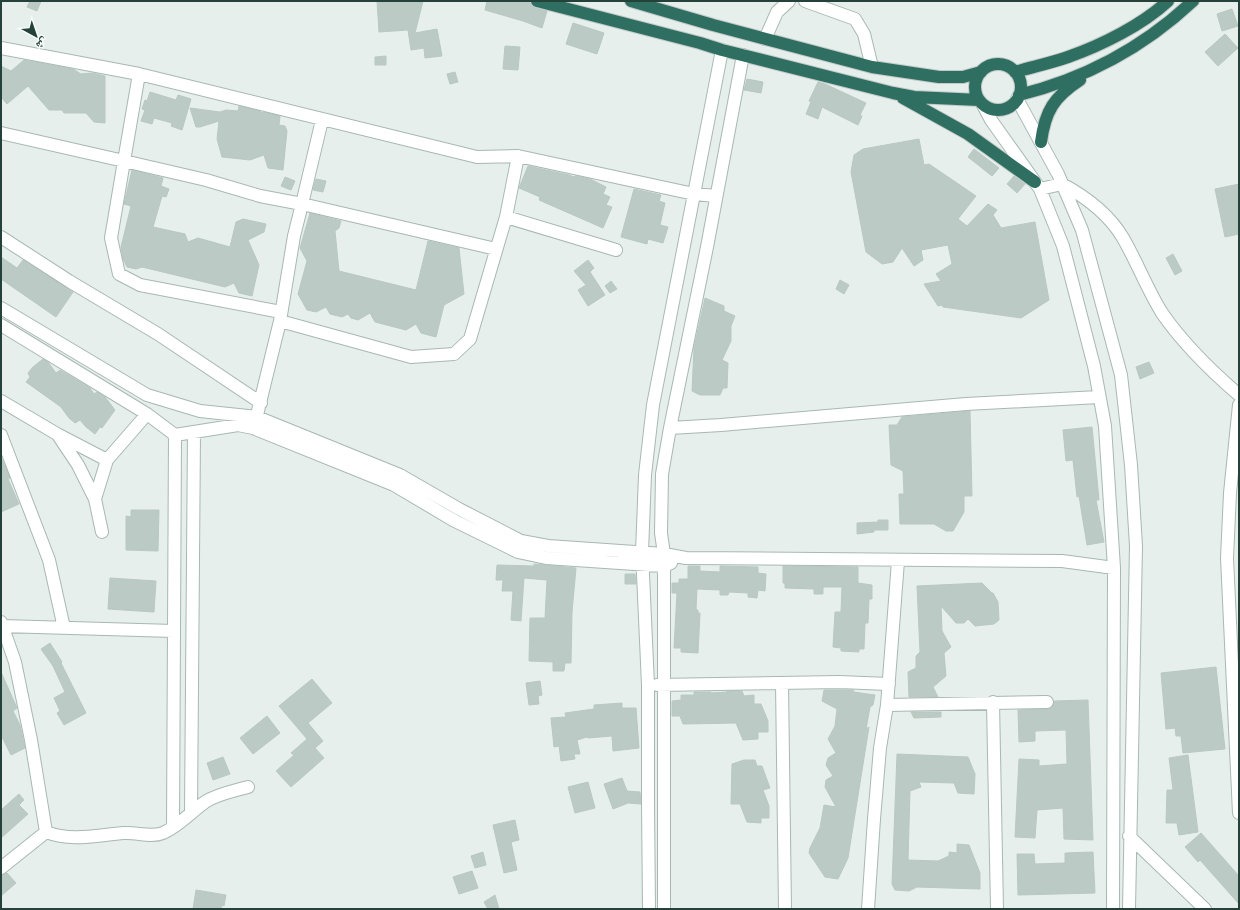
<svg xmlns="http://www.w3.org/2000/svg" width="1240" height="910" font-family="'Archivo Narrow','Noto Naskh Arabic',sans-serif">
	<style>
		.building { fill: #bbcac4; stroke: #b8c9c2 }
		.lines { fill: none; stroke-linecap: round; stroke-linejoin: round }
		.minor-casing { stroke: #a8b8b2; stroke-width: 14 }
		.highway-casing { stroke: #c2cac8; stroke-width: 14 }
		.minor { stroke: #fff; stroke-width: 12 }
		.highway { stroke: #2f6f62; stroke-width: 12 }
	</style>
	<rect width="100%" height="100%" fill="#e6efeb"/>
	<path class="building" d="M30 1H41L37 11 27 7Z
		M377 1H423L415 33 437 29 442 56 425 58 424 48 411 50 408 30 379 32Z
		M487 1H528L535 8 547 11 542 28 523 21 485 10Z
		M1232 9 1238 26 1222 31 1217 14Z
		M573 23 604 33 597 54 566 44Z
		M1225 34 1238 48 1218 66 1205 52Z
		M505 46 520 47 518 70 503 69Z
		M386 56V65H375V57Z
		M24 60 73 69 81 74 92 73 105 76V123L94 122 86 113H64L62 110H49L28 86 7 104 1 97V66L11 71Z
		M455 72 458 82 450 84 447 74Z
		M747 79 763 82 761 93 744 90Z
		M818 82 825 84 866 103 860 115 862 116 858 125 822 107 818 119 806 114 811 102 809 101Z
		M150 92 176 100 178 95 191 99 182 130 171 126 172 123 154 118 152 124 141 121 145 110 142 109 145 100 147 101Z
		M239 106 260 111 261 113 264 112 280 116 279 125 285 126 287 131 283 170 268 168 264 155 250 160 222 157 217 139 219 121 200 127H196L190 108 220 112 226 110 238 111Z
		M919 139 924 165 929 164 976 196 958 219 967 226 988 204 997 210 993 215 1001 228 1035 222 1049 300 1021 318 943 307 942 305 938 306 924 284 941 281 936 274 952 264 948 245 921 250 923 260 914 266 902 248 893 262 882 264 866 252 851 172 854 155 863 149Z
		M974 149 999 168 992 176 968 157Z
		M528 166 569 175 574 177 575 176 590 179 606 187 603 194 610 197 606 205 612 207 603 228 539 200 540 197 519 188Z
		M132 170 163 178 161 186 169 189 166 197 162 196 153 227 185 234 188 242 198 238 230 247 236 222 243 219 266 224 264 232 248 240 259 265 252 296 239 293 234 283 225 287 142 267 136 269 127 267 123 259 121 247 131 206 124 204Z
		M1014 176 1025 184 1017 193 1007 184Z
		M285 177 295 181 291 190 281 186Z
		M316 179 326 181 323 192 313 190Z
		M1239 184V234L1225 237 1215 189Z
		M634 189 661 195 659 201 665 203 660 225 668 227 663 243 648 239 647 244 621 237Z
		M310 213 341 221 339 228 335 231 339 271 416 290 428 241 459 248 464 294 444 305 436 337 421 333 416 324 406 330 375 322 370 313 358 320 351 318 348 314 342 317 330 314 326 307 316 312 307 310 298 294 307 261 300 248Z
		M1173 254 1182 271 1175 275 1166 258Z
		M1 257 17 268 23 260 73 292 56 317 1 279Z
		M588 260 594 268 590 272 605 295 588 306 578 290 586 285 574 271Z
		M840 280 849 285 844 294 836 289Z
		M611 281 617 289 610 293 605 286Z
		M705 298 724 306V311L735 316 731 326V341L722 360 728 363 727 388H723L720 395H700L692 391 694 348Z
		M43 359 48 362 56 373 60 370 90 388 94 394 97 392 105 397 115 410 102 428 100 427 95 434 86 427 80 420 75 423 69 418 61 407 26 382 30 377 28 373 33 367Z
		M1149 362 1154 373 1140 379 1136 367Z
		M970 411 972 496H964V512L953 531H946L934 524H900L899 494H904L903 471 891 465 889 425H897L902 417Z
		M1092 427 1099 500H1096L1104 542 1087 545 1079 496 1077 497 1073 460 1066 461 1063 430Z
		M1 457 10 478 8 479 19 504 1 512Z
		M131 510H159L158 551 126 550V516L131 517Z
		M878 520H888V530H874V532L857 534V523L878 522Z
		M534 564 576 568 572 612 571 663H565L564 671H553V662L529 661 530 618H545L547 580 524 578 521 621 511 620 513 591H502L503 580H496L497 565 534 566Z
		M688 566H700V571L720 572V566L758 567V573L766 574 765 591 758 590 757 598 748 597V593L729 592 728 595H720V590L697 589 696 610H698V613H700L698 653 681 652V648H674L677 593H672V583H679V579H688Z
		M783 566 858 567V583L872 585V599H869L868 623H865L864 649H859V652L841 651V648L833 647 835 612H841L842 587H823V594H814V589L785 588V583H783Z
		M625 574H635L636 584H625Z
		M110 578 156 581 154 612 108 609Z
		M982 583 992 593H993L998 602 999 620 994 624 975 626 968 619 964 623H956L941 606 942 631 951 647 944 653 946 676 933 687 938 697H909L908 672 916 668V656L920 652 917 586Z
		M50 643 62 662 61 663 86 713 64 725 57 713 60 711 54 698 65 692 53 666 41 649Z
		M1216 667 1225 749 1183 753 1181 736H1176L1175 728 1166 729 1161 673Z
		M1 672 17 708 13 711 20 725 25 748 11 755 1 735Z
		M312 679 332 703 308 723 323 741 315 748 324 758 291 787 276 771 294 755 291 753 307 739 279 706Z
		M540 681 542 695 538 696 539 704 529 705 526 683Z
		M824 690H853L854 692 875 695 873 705 870 707 866 729 869 727 848 858 838 879 825 877 809 853 810 848 820 828 824 805 836 807 825 787 826 780 833 776 826 765 828 758 836 753 828 739 835 726 837 709 822 701Z
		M727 691H742L744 696 754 695V704H761L768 721V732H758V739L743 740 736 723 683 724 680 716H672V701L681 700V695H694V692H711V693L727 692Z
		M1088 700 1093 840 1064 839 1063 808 1037 810 1035 838 1015 837 1019 759 1039 760V766L1067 764 1066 730 1035 731V741L1019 742 1018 710 1048 709 1053 706 1054 701Z
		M622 703V708H636L639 748 613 751 612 736 588 738 587 737 577 740 580 754H574L575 759 561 761 559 746 554 747 551 718 566 717 565 713 594 709V705Z
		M911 712H941V717L914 718Z
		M267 716 280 733 253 754 240 738Z
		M897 754 968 757 975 774 974 794 958 793 954 783 919 782 921 787 910 791 908 860 938 861 949 856V852L957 853V844L969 845 980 873V889L917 887 909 891 895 890 892 884Z
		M1188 755 1198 832 1179 835 1177 823H1166L1167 790H1173L1169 758Z
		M223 757 230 774 213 780 207 763Z
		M744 760H755L757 766H762L770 788 763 790 769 806V818H761V823L747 822 740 804H731L732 764Z
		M622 778 627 791 640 792 641 804 628 803 613 809 604 784Z
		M588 782 595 808 575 813 568 787Z
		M19 794 24 800 19 805 28 814 1 838V810Z
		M515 820 519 840 511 842 517 870 504 873 493 825Z
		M1201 833 1239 876V904L1200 860 1198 862 1185 847Z
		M483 852 486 865 475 868 471 856Z
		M1093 852 1095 893 1018 895 1017 854H1034L1035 864 1065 863V853Z
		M472 871 478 888 459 894 453 877Z
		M7 873 16 883 1 896V875Z
		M196 890 226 895 224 906 222 905 221 909H193Z
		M495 895 499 909H488L484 902Z"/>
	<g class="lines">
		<g class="minor-casing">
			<path id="minor" d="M805 1 855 19 864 34 872 67
				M765 39 777 12 789 1
				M1 48 139 74 477 157 518 156 694 194 716 196
				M139 74 124 161 206 180 260 196 302 204 294 236 280 321 255 423
				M1017 99 1058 174 1082 230 1121 375 1131 465 1136 546 1129 909
				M983 105 991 120 1040 189 1063 246 1094 366 1105 426 1114 568 1113 909
				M322 120 302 204 496 249
				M1 133 124 161 111 238 119 274 140 285 281 312
				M1040 189 1062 184C1086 197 1109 214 1123 238 1137 262 1147 289 1162 313 1184 345 1210 370 1239 395
				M506 217 616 250
				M1 237 69 281 158 334 261 403
				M1 308 147 395 200 411 257 417 400 475 459 509 521 541 548 546 664 554 686 558 1062 561 1114 568
				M280 321 411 357 454 354 470 339 506 217 518 156
				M1 325 147 414 175 435 238 425 253 428 394 485 453 520 518 552 546 558 664 566 671 563
				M1 401 57 434 107 460
				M1239 405 1230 493 1227 558 1239 813
				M670 428 721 425 966 404 1099 397
				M1 435 49 560 64 628
				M58 435 78 465 95 499
				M102 532 95 499 107 460 147 414
				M1 622 15 662 31 740 46 832C72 842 97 835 124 833 137 832 151 838 163 833 179 826 191 812 205 802 217 794 234 791 248 787
				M2 626 174 631
				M782 683 785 909
				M657 685 839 682 889 684
				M993 702 997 909
				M887 705 1047 702
				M191 813 194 433
				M173 827 175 435
				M1129 836 1205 909
				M1 868 46 832
				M649 909 648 803V685L642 552 645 475 653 405 722 50
				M664 909V554L661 533 662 474 670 428 707 247 743 55
				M868 909 874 819 880 748 887 705 898 561"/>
		</g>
		<g class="highway-casing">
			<path id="highway" d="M537 1 700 43 722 50 893 93 914 97 979 100
				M631 1 713 25 872 67 939 77H963L981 72
				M975 87a23 23 0 1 1 46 0a23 23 0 1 1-46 0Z
				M1015 72C1032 67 1051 63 1068 57 1102 45 1142 25 1168 1
				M1019 95C1084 79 1144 47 1193 1
				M903 98 968 134 1035 182
				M1041 142C1045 111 1054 97 1080 80"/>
		</g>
		<use href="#minor" class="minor"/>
		<use href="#highway" class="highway"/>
	</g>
	<rect width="1240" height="910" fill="none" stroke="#24423a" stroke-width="4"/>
	<g transform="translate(36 36) rotate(140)" stroke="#f7fbf9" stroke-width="3" paint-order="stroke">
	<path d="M0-3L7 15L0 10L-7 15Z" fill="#24423a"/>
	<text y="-6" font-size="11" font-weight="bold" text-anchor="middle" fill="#24423a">ش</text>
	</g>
</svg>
